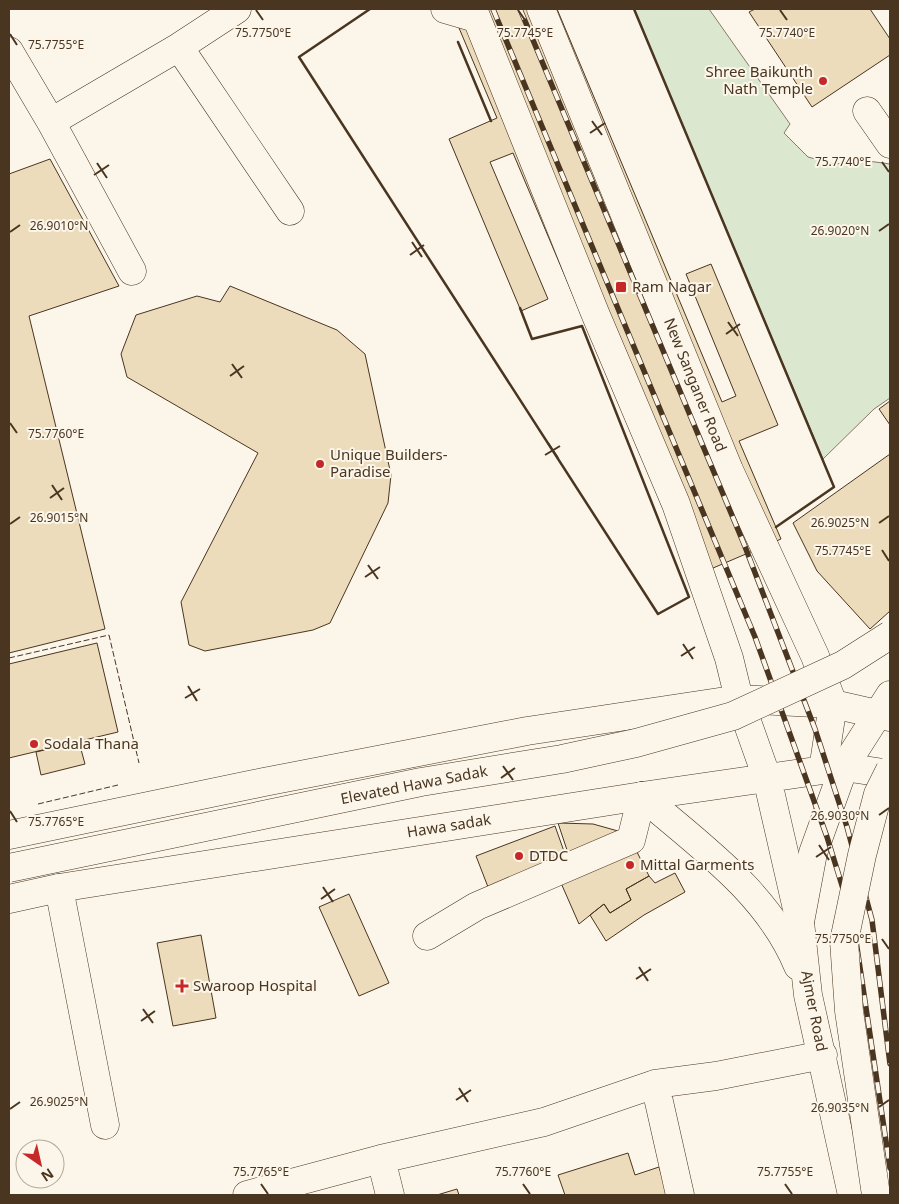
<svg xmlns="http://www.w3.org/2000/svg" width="899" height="1204" font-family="'Noto Sans',sans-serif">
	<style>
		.green { fill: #dce7d0; stroke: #887966 }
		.building { fill: #ecdcbc; stroke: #4a3520 }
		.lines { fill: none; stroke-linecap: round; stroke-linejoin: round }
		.minor-casing { stroke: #4a3520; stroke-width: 29 }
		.major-casing { stroke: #4a3520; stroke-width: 29 }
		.highway-casing { stroke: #4a3520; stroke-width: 29 }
		.minor { stroke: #fbf6e9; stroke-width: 28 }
		.major { stroke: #fbf6e9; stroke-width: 28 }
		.highway { stroke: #fbf6e9; stroke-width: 28 }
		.rail-casing { stroke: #4a3520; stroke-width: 5.5 }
		.rail { stroke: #fbf6e9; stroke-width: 4; stroke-dasharray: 11; stroke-linecap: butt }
		.major-bridge-casing { stroke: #4a3520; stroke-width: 29; stroke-linecap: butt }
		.highway-bridge-casing { stroke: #4a3520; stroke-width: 29; stroke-linecap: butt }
		.major-bridge { stroke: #fbf6e9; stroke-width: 28 }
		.highway-bridge { stroke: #fbf6e9; stroke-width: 28 }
		.fence { stroke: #4a3520; stroke-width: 1; stroke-dasharray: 6 2.5; stroke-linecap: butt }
		.wall { stroke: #4a3520; stroke-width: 2.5 }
		.ticks { fill: none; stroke: #4a3520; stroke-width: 2 }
		.poi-dot { fill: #c62828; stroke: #fbf6e9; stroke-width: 2 }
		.labels { text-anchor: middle; stroke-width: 4; stroke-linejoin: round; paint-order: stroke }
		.poi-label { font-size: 15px; fill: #4a3520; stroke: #fbf6e9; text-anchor: start }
		.street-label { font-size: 15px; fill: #4a3520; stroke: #fbf6e9 }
		.ticks-label { font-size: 12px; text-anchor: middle; fill: #4a3520; stroke: #fbf6e9; stroke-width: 4; stroke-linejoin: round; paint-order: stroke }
	</style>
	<rect width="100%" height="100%" fill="#fbf6e9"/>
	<path class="green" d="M634 9H709L790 124 784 133 808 157 834 164 868 161 890 164V398L874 409 823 459Z"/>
	<path class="building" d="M451 9H557L722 402 736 396 686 274 711 264 778 425 739 441 781 539 692 577 513 153 490 162 548 299 521 311 449 139 497 118Z
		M755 9H870L890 39V55L812 107 749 12Z
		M50 159 119 286 29 316 105 629 9 653V174Z
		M230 286 337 330 365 354 391 475 388 503 330 623 313 630 205 651 189 645 181 602 258 453 127 377 121 354 136 315 197 296 220 302Z
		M890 401V425L879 409Z
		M890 454V611L870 629 817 571 793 523Z
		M97 643 118 732 9 758V664Z
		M79 742 85 764 41 775 36 752Z
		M558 823 593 824 618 831 570 859Z
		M555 826 566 857 488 887 476 856Z
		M636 850 649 876 626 889 631 900 610 913 604 904 579 924 561 883Z
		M675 873 685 892 644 915 606 941 590 915 604 904 610 913 631 900 626 889 649 876 655 883Z
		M349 894 389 983 359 996 319 907Z
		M201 935 216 1018 173 1026 157 943Z
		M628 1153 635 1175 659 1167 668 1195H565L558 1175Z
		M457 1189 459 1195H437Z"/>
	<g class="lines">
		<g class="minor-casing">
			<path id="minor" d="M445 9 476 18
				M179 47 290 211
				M9 51 51 122 179 47 237 9
				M867 111 890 144
				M51 122 132 271
				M59 888 105 1125
				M427 936 477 906 631 840 642 796
				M655 1084 680 1195
				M381 1159 390 1195
				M247 1195 381 1159 544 1122 655 1084 716 1076 823 1055"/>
		</g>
		<g class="major-casing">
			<path id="major" d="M473 9 595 313 676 504 729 658 739 699 767 778 800 922
				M541 9 729 470 815 656 833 704 823 770
				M9 835 264 782 527 731 739 699 833 704 890 717
				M9 899 59 888 642 796 823 770 844 767 890 774"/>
		</g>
		<g class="highway-casing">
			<path id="highway" d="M642 796C700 846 768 893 798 966
				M852 1195 808 995 800 922 813 853 844 767 890 695"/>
		</g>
		<use href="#minor" class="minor"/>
		<use href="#major" class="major"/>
		<use href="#highway" class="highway"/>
		<g class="rail-casing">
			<path id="rail" d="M493 9 755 637 827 837 853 921 890 1168
				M520 9 744 544 815 729 847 827 872 920 890 1064"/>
		</g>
		<use href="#rail" class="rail"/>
		<g class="major-bridge-casing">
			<path id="major-bridge" d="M9 868 421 782 562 759 636 743 733 716 843 665 890 635"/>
		</g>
		<g class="highway-bridge-casing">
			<path id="highway-bridge" d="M876 1195 849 1011 844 941 862 855 878 794 890 770"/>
		</g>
		<use href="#major-bridge" class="major-bridge"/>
		<use href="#highway-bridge" class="highway-bridge"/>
		<path class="fence" d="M9 658 109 635 139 763
			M38 804 118 785"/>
		<path class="wall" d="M370 9 299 57 658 614 689 597 582 326 532 339 520 308
			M634 9 834 487 776 527
			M458 42 491 121"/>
	</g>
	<path class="ticks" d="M256 10 263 20M518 10 525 20M780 10 787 20M10 34 17 45M592 121 602 135M590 133 605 123M882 162 889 172M97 163 107 178M94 175 109 165M879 231 889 224M10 232 20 225M412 242 422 257M410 255 424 245M728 322 738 336M726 334 740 324M232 364 242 378M230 376 244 366M10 423 17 433M548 443 558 458M545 455 560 446M52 485 62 500M50 498 64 488M879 523 889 516M10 524 20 517M882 550 889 561M368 565 378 579M365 577 380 567M683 644 693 659M681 656 695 647M188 686 197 701M185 698 200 689M503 766 513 780M501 778 515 768M10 811 17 822M879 815 889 808M819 845 829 860M816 857 831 847M323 887 333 902M321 899 335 889M882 939 889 949M639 967 648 981M636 979 651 969M143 1009 153 1023M141 1021 155 1011M459 1088 468 1102M456 1100 471 1090M879 1107 889 1100M10 1109 20 1102M261 1184 268 1194M523 1184 530 1194M785 1184 792 1194"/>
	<g class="poi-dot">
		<circle cx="823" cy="81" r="5"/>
		<rect x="615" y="281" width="12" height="12" rx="2.5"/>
		<circle cx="320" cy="464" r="5"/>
		<circle cx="34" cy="744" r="5"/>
		<circle cx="519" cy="856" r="5"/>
		<circle cx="630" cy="865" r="5"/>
		<path d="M179.5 978.5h5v5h5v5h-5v5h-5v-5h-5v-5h5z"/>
	</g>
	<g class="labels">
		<g class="poi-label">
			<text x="813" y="77" text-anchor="end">Shree Baikunth<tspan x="813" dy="17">Nath Temple</tspan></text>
			<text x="632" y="292">Ram Nagar</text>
			<text x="330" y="460">Unique Builders-<tspan x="330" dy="17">Paradise</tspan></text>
			<text x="44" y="749">Sodala Thana</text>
			<text x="529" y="861">DTDC</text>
			<text x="640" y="870">Mittal Garments</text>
			<text x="193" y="991">Swaroop Hospital</text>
		</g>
		<g class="street-label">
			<text transform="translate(695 385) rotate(68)" y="5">New Sanganer Road</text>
			<text transform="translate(414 785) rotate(-11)" y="5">Elevated Hawa Sadak</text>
			<text transform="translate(449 826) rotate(-9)" y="5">Hawa sadak</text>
			<text transform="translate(814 1011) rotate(79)" y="5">Ajmer Road</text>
		</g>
	</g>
	<g class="ticks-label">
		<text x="525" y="37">75.7745°E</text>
		<text x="787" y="37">75.7740°E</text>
		<text x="263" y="37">75.7750°E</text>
		<text x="56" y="49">75.7755°E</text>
		<text x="843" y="166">75.7740°E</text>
		<text x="59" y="230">26.9010°N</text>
		<text x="840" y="235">26.9020°N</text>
		<text x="56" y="438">75.7760°E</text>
		<text x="59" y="522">26.9015°N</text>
		<text x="840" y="527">26.9025°N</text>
		<text x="843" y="555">75.7745°E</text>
		<text x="840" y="820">26.9030°N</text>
		<text x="56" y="826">75.7765°E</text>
		<text x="843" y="943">75.7750°E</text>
		<text x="59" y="1106">26.9025°N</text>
		<text x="840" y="1112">26.9035°N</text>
		<text x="261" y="1176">75.7765°E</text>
		<text x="523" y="1176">75.7760°E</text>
		<text x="785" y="1176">75.7755°E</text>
	</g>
	<rect width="899" height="1204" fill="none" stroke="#4a3520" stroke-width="20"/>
	<g transform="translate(40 1164) rotate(146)"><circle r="24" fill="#fbf6e9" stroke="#b4a999"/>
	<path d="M0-4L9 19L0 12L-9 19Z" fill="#c62828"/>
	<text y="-8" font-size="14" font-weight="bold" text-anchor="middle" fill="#4a3520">N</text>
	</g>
</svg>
